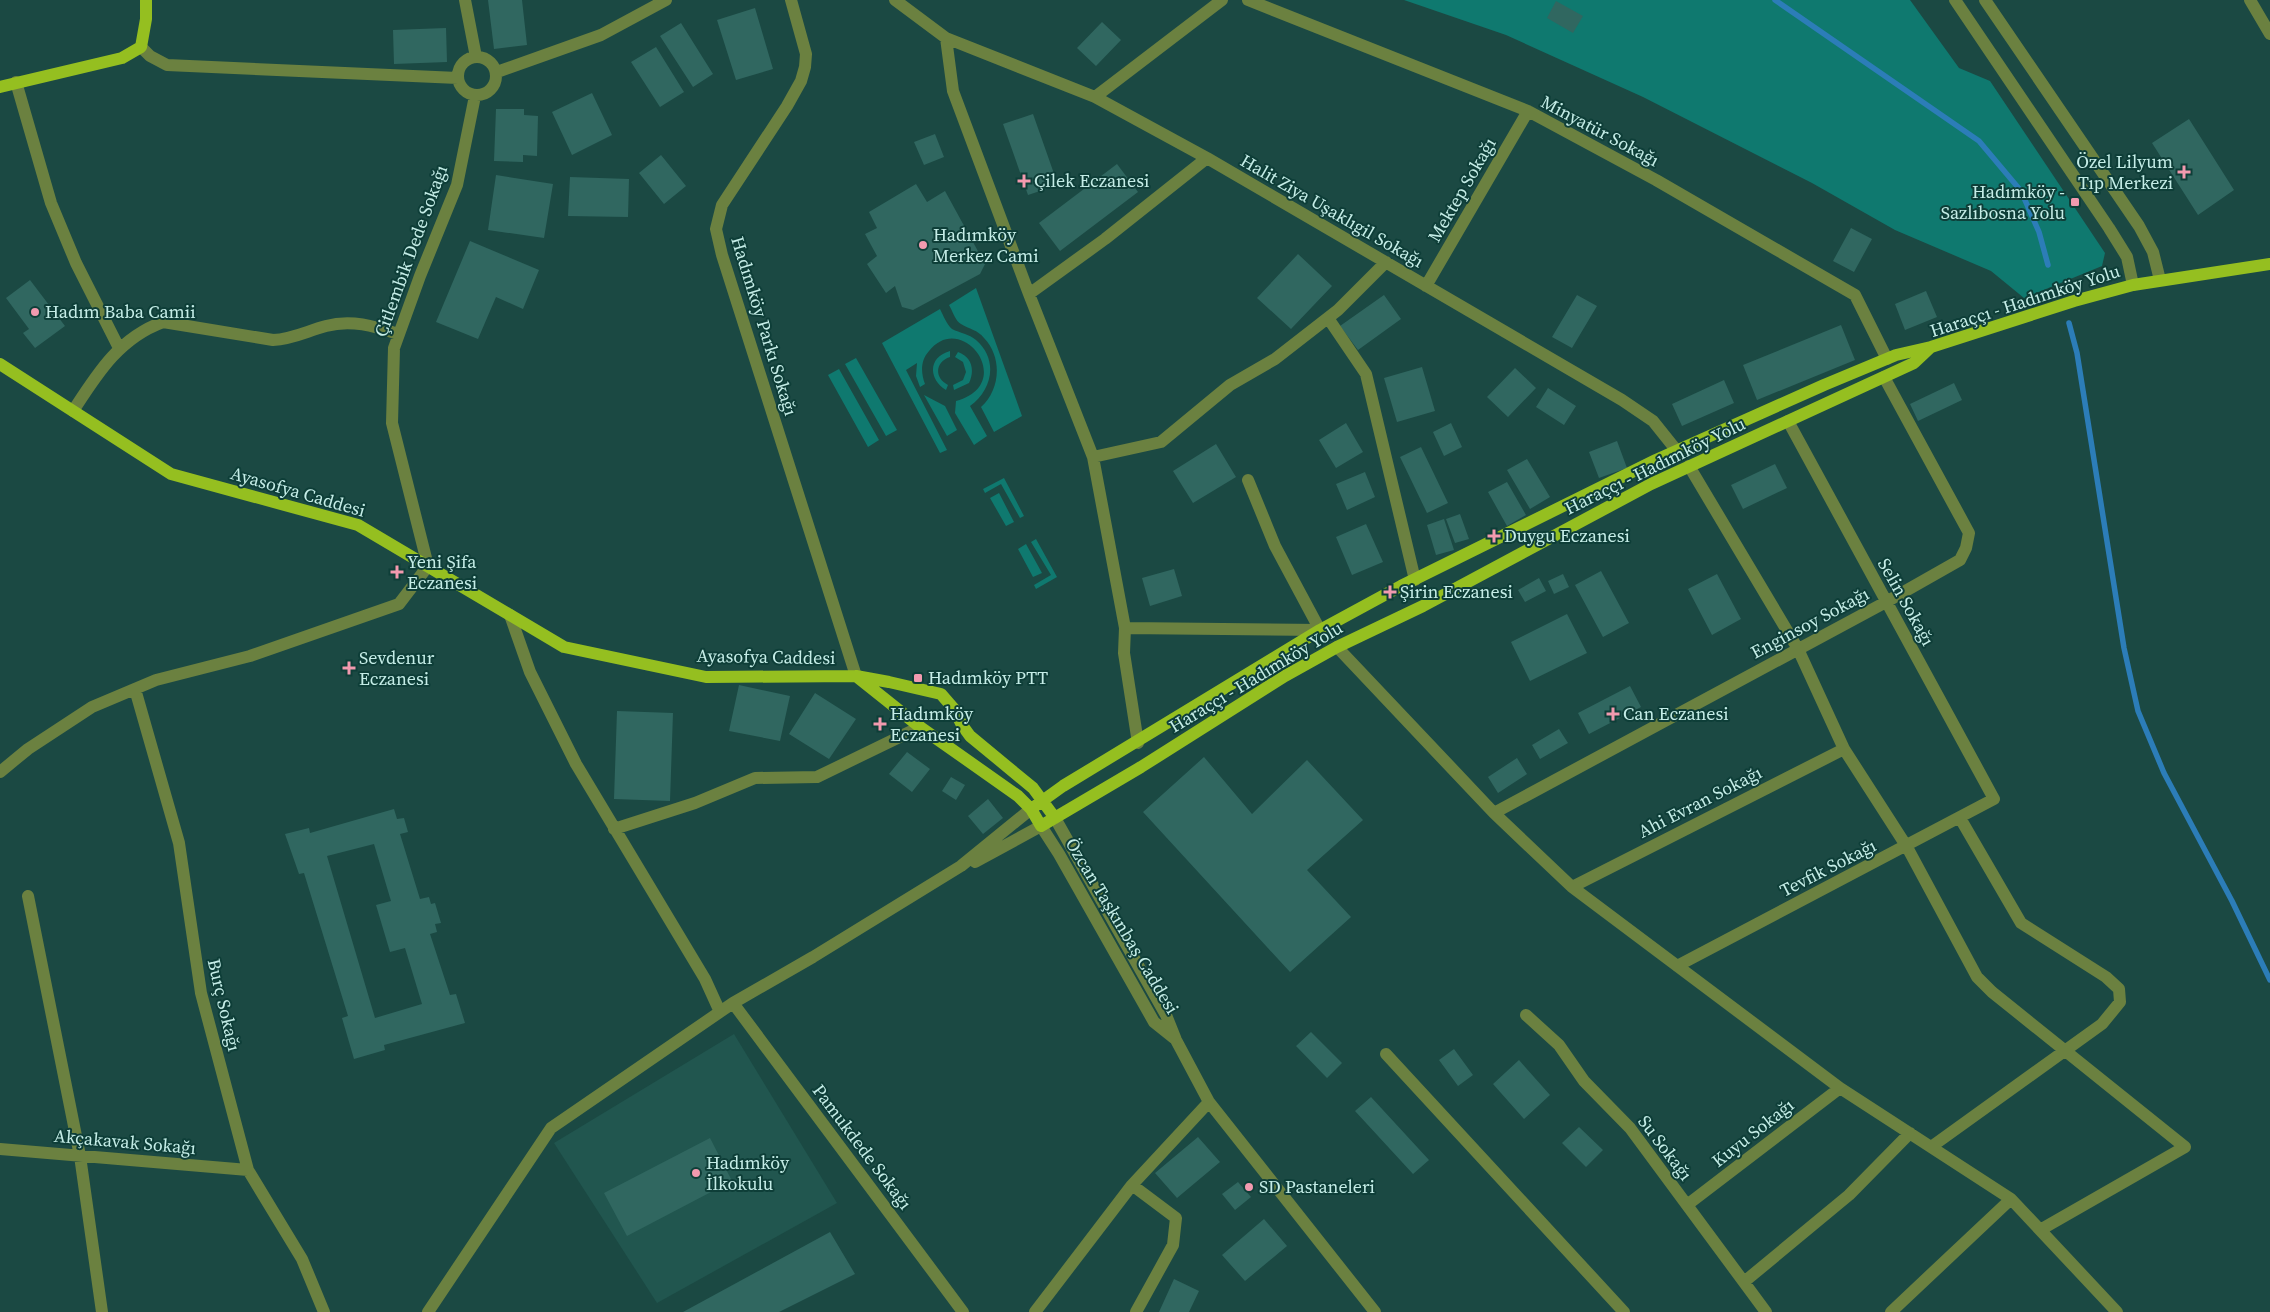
<svg xmlns="http://www.w3.org/2000/svg" width="2270" height="1312" font-family="'Source Serif 4',serif">
	<style>
		.built { fill: #21564f }
		.green { fill: #0f796f }
		.lines { fill: none; stroke-linecap: round; stroke-linejoin: round }
		.stream { stroke: #2c7db8; stroke-width: 5.5 }
		.building { fill: #306760; fill-rule: evenodd }
		.minor { stroke: #6b8140; stroke-width: 12 }
		.major { stroke: #95bf20; stroke-width: 12 }
		.poi-dot { fill: #f29aaf; stroke: #0e3e38; stroke-width: 2 }
		.labels { text-anchor: middle; stroke-width: 4; stroke-linejoin: round; paint-order: stroke }
		.street-label { font-size: 18px; fill: #c5ede7; stroke: #0e3e38 }
		.poi-label { font-size: 18px; fill: #c5ede7; stroke: #0e3e38; text-anchor: start }
	</style>
	<rect width="100%" height="100%" fill="#1b4943"/>
	<path class="built" d="M734 1034 837 1203 657 1303 554 1143Z"/>
	<path class="green" d="M1404 0H1910L1959 68 1990 81 2105 253 2102 266 2024 298 1991 271 1895 230 1812 183 1643 97 1506 35Z
		M976 288 1022 416 994 432 981 407C1000 390 1003 358 984 338 978 330 969 329 961 324 956 322 952 310 949 305Z
		M940 309C943 315 947 325 952 329 960 333 969 334 976 340 999 360 992 390 970 406L987 436 974 445 955 413 956 401C1018 384 962 309 929 351 920 361 921 373 925 384L920 387 916 376 917 363 906 370 947 450 940 453 882 343Z
		M950 351V357C935 362 934 378 948 385L946 390C928 379 928 357 950 351Z
		M958 352C972 357 975 370 969 383L954 390 953 385 963 380 966 372 963 362 955 357Z
		M856 358 897 430 886 436 845 364Z
		M839 369 879 440 868 447 828 375Z
		M924 395 945 406 957 430 947 436Z
		M1004 478 1024 516 1020 518 1001 484 985 493 983 489Z
		M999 493 1014 522 1006 526 990 498Z
		M1036 539 1057 577 1036 589 1034 585 1051 575 1031 542Z
		M1026 544 1042 573 1033 577 1018 549Z"/>
	<g class="lines">
		<path class="stream" d="M1775 0 1979 141 2021 191 2039 232 2048 265
			M2069 323 2077 353 2124 648 2138 711 2164 773 2232 901 2270 980"/>
	</g>
	<path class="building" d="M488 0H522L527 45 494 49Z
		M1556 1 1583 16 1573 33 1547 18Z
		M755 8 773 69 736 80 717 20Z
		M1102 22 1121 40 1096 66 1077 48Z
		M681 23 713 74 693 87 660 36Z
		M446 28 447 62 394 64 393 30Z
		M656 47 684 92 660 107 631 62Z
		M592 93 612 135 572 155 552 112Z
		M496 109H524V115L538 116 537 156 523 155V162L494 161Z
		M1033 114 1058 185 1028 195 1003 124Z
		M2189 119 2234 190 2198 215 2152 143Z
		M935 134 944 157 924 165 914 142Z
		M661 155 686 186 664 204 639 173Z
		M1117 164 1138 192 1060 251 1039 223Z
		M496 175 553 184 544 238 488 230Z
		M570 177 629 179 628 217 568 216Z
		M916 184 927 202 945 191 985 264 980 274 913 310 902 307 895 286 886 293 867 264 877 256 865 234 877 228 869 212Z
		M1851 228 1872 239 1854 272 1833 261Z
		M470 241 539 270 523 309 496 297 478 339 436 322Z
		M1298 254 1332 286 1291 329 1257 298Z
		M30 280 65 326 35 348 23 333 29 329 6 298Z
		M1926 291 1937 317 1905 330 1895 304Z
		M1384 295 1401 319 1358 350 1340 326Z
		M1577 295 1597 306 1572 348 1552 337Z
		M1841 325 1855 360 1757 400 1743 365Z
		M1422 367 1435 411 1397 422 1384 378Z
		M1515 368 1536 388 1508 417 1487 397Z
		M1724 380 1734 403 1682 426 1672 404Z
		M1954 383 1962 400 1918 421 1910 404Z
		M1548 388 1576 406 1564 425 1536 407Z
		M1346 423 1363 452 1336 468 1319 440Z
		M1451 423 1462 447 1444 456 1433 432Z
		M1617 441 1627 468 1599 478 1589 452Z
		M1216 444 1236 477 1193 503 1173 471Z
		M1421 447 1448 503 1427 513 1400 457Z
		M1527 459 1550 497 1530 509 1507 470Z
		M1775 464 1787 488 1743 509 1731 485Z
		M1365 472 1375 497 1347 510 1336 484Z
		M1507 482 1526 515 1507 526 1488 492Z
		M1460 514 1469 539 1455 543 1446 519Z
		M1444 519 1454 550 1436 555 1427 525Z
		M1366 524 1383 562 1352 575 1336 537Z
		M1174 569 1182 596 1150 606 1142 578Z
		M1601 571 1629 623 1603 637 1575 585Z
		M1563 574 1569 587 1554 594 1548 581Z
		M1717 574 1741 619 1712 635 1688 589Z
		M1539 578 1546 591 1525 602 1518 590Z
		M1567 614 1587 653 1530 681 1511 642Z
		M739 685 790 696 780 741 729 731Z
		M1630 686 1641 707 1589 734 1578 713Z
		M815 693 856 719 829 759 789 734Z
		M617 711 673 713 670 801 614 799Z
		M1559 729 1568 743 1540 759 1532 745Z
		M907 752 930 769 912 792 889 774Z
		M1204 757 1252 814 1307 760 1363 820 1307 870 1351 917 1290 972 1143 812Z
		M1517 758 1527 774 1498 793 1488 777Z
		M951 777 965 785 956 800 942 791Z
		M988 799 1003 818 983 834 968 816Z
		M394 809 397 819 404 818 408 832 400 834 420 899 429 897 431 904 435 903 441 923 435 924 437 932 430 934 450 995 456 994 465 1023 384 1045 385 1050 354 1059 342 1018 348 1016 304 873 299 874 285 834 309 828 310 833ZM374 844 391 901 376 905 390 952 405 948 422 1004 375 1018 327 856Z
		M1311 1032 1342 1063 1327 1078 1296 1046Z
		M1454 1049 1473 1075 1458 1086 1439 1060Z
		M1519 1060 1550 1095 1524 1119 1493 1084Z
		M1371 1097 1429 1160 1413 1174 1355 1111Z
		M1579 1127 1603 1150 1586 1167 1562 1143Z
		M1198 1137 1220 1162 1177 1198 1155 1173Z
		M710 1138 732 1181 627 1236 604 1193Z
		M1238 1182 1251 1197 1235 1210 1222 1194Z
		M1264 1219 1287 1246 1245 1281 1222 1255Z
		M830 1232 855 1274 779 1312H683Z
		M1174 1279 1199 1291 1189 1312H1159Z"/>
	<g class="lines">
		<path class="minor" d="M465 0 476 57
			M791 0 806 54 805 67 801 81 787 106 722 205 716 229 722 255 856 676
			M895 0 946 38 953 91 1029 294 1093 457 1125 628 1124 653 1138 743
			M1248 0 1528 111 1656 180 1855 295 1887 359
			M1955 0 2109 228 2127 257 2133 285
			M1985 0 2139 226 2153 252 2160 280
			M2250 0 2270 34
			M946 38 1095 97 1207 158 1622 400 1653 421 1677 451
			M141 47 150 56 167 65 458 78
			M458 76a19 19 0 1 1 38 0a19 19 0 1 1-38 0Z
			M497 72 601 35 666 0
			M16 82 51 203 76 263 119 348
			M1095 97 1222 0
			M1426 286 1528 111
			M1029 294 1105 239 1207 158
			M1328 318 1366 374 1415 580
			M73 411C97 374 119 338 163 322L273 340C293 339 307 331 326 326 351 319 374 326 398 334
			M1093 457 1161 442 1230 385 1275 359 1338 310 1386 262
			M1689 466 1798 649 1844 749 1907 847 1977 977 1992 992 2185 1147 2040 1230
			M510 615 530 672 576 764 705 979 720 1012
			M1125 628 1320 630 1275 546 1248 480
			M1337 647 1494 813 1572 887 1840 1088 2011 1199 2117 1312
			M135 689 179 843 201 993 248 1170 302 1259 324 1312
			M0 772 28 749 92 707 156 680 250 656 399 604 428 566 392 423 394 348 420 276 457 185 475 96
			M1494 813 1886 602 1960 560 1966 548 1969 533 1884 377
			M1055 818 1166 1015 1176 1040 1209 1102 1375 1312
			M614 829 695 803 755 778 817 777 920 727
			M975 862 1041 826 1059 854 1154 1022 1174 1038
			M1572 887 1844 749
			M28 896 80 1156 102 1312
			M1677 966 1994 799 1788 421
			M733 1003 963 1312
			M1526 1015 1559 1045 1584 1081 1630 1128 1766 1312
			M1386 1054 1624 1312
			M1931 1147 2102 1024 2120 1002 2119 989 2106 977 2021 923 1960 818
			M0 1149 248 1170
			M1132 1185 1176 1218 1173 1245 1136 1312
			M1687 1205 1840 1088
			M1744 1282 1849 1195 1910 1133
			M428 1312 551 1128 733 1003 813 957 961 866 1031 809
			M1035 1312 1132 1185 1209 1102
			M1891 1312 2011 1199"/>
		<path class="major" d="M0 87 122 58 141 47 146 19V0
			M0 364 171 474 358 525 564 647 706 677 856 676 889 682 941 694 954 709 962 725 970 736 1033 788 1055 818
			M856 676 920 727 1018 796 1031 809 1041 826 1141 767 1285 676 1337 647 1423 606 1651 484 1914 363 1931 347
			M1031 809 1063 786 1320 630 1401 586 1656 460 1824 385 1896 355 1931 347 2074 301 2133 285 2270 264"/>
	</g>
	<g class="poi-dot">
		<path d="M2181.5 164.5h5v5h5v5h-5v5h-5v-5h-5v-5h5z"/>
		<path d="M1021.5 173.5h5v5h5v5h-5v5h-5v-5h-5v-5h5z"/>
		<rect x="2070" y="197" width="10" height="10" rx="2.5"/>
		<circle cx="923" cy="245" r="5"/>
		<circle cx="35" cy="312" r="5"/>
		<path d="M1491.5 528.5h5v5h5v5h-5v5h-5v-5h-5v-5h5z"/>
		<path d="M394.5 564.5h5v5h5v5h-5v5h-5v-5h-5v-5h5z"/>
		<path d="M1387.5 584.5h5v5h5v5h-5v5h-5v-5h-5v-5h5z"/>
		<path d="M346.5 660.5h5v5h5v5h-5v5h-5v-5h-5v-5h5z"/>
		<rect x="913" y="673" width="10" height="10" rx="2.5"/>
		<path d="M1610.5 706.5h5v5h5v5h-5v5h-5v-5h-5v-5h5z"/>
		<path d="M877.5 716.5h5v5h5v5h-5v5h-5v-5h-5v-5h5z"/>
		<circle cx="696" cy="1173" r="5"/>
		<circle cx="1249" cy="1187" r="5"/>
	</g>
	<g class="labels">
		<g class="street-label">
			<text transform="translate(1600 131) rotate(28)" y="6">Minyatür Sokağı</text>
			<text transform="translate(1462 190) rotate(-60)" y="6">Mektep Sokağı</text>
			<text transform="translate(1332 211) rotate(30)" y="6">Halit Ziya Uşaklıgil Sokağı</text>
			<text transform="translate(411 251) rotate(-70)" y="6">Çitlembik Dede Sokağı</text>
			<text transform="translate(2025 301) rotate(-18)" y="6">Haraççı - Hadımköy Yolu</text>
			<text transform="translate(764 326) rotate(73)" y="6">Hadımköy Parkı Sokağı</text>
			<text transform="translate(1655 466) rotate(-26)" y="6">Haraççı - Hadımköy Yolu</text>
			<text transform="translate(298 492) rotate(16)" y="6">Ayasofya Caddesi</text>
			<text transform="translate(1906 602) rotate(61)" y="6">Selin Sokağı</text>
			<text transform="translate(1810 623) rotate(-28)" y="6">Enginsoy Sokağı</text>
			<text transform="translate(766 657) rotate(1)" y="6">Ayasofya Caddesi</text>
			<text transform="translate(1256 677) rotate(-31)" y="6">Haraççı - Hadımköy Yolu</text>
			<text transform="translate(1700 802) rotate(-27)" y="6">Ahi Evran Sokağı</text>
			<text transform="translate(1828 868) rotate(-27)" y="6">Tevfik Sokağı</text>
			<text transform="translate(1122 926) rotate(59)" y="6">Özcan Taşkınbaş Caddesi</text>
			<text transform="translate(224 1005) rotate(77)" y="6">Burç Sokağı</text>
			<text transform="translate(1753 1133) rotate(-38)" y="6">Kuyu Sokağı</text>
			<text transform="translate(125 1142) rotate(5)" y="6">Akçakavak Sokağı</text>
			<text transform="translate(862 1147) rotate(53)" y="6">Pamukdede Sokağı</text>
			<text transform="translate(1665 1148) rotate(53)" y="6">Su Sokağı</text>
		</g>
		<g class="poi-label">
			<text x="2173" y="168" text-anchor="end">Özel Lilyum<tspan x="2173" dy="21">Tıp Merkezi</tspan></text>
			<text x="1034" y="187">Çilek Eczanesi</text>
			<text x="2065" y="198" text-anchor="end">Hadımköy -<tspan x="2065" dy="21">Sazlıbosna Yolu</tspan></text>
			<text x="933" y="241">Hadımköy<tspan x="933" dy="21">Merkez Cami</tspan></text>
			<text x="45" y="318">Hadım Baba Camii</text>
			<text x="1504" y="542">Duygu Eczanesi</text>
			<text x="407" y="568">Yeni Şifa<tspan x="407" dy="21">Eczanesi</tspan></text>
			<text x="1400" y="598">Şirin Eczanesi</text>
			<text x="359" y="664">Sevdenur<tspan x="359" dy="21">Eczanesi</tspan></text>
			<text x="928" y="684">Hadımköy PTT</text>
			<text x="890" y="720">Hadımköy<tspan x="890" dy="21">Eczanesi</tspan></text>
			<text x="1623" y="720">Can Eczanesi</text>
			<text x="706" y="1169">Hadımköy<tspan x="706" dy="21">İlkokulu</tspan></text>
			<text x="1259" y="1193">SD Pastaneleri</text>
		</g>
	</g>
</svg>
